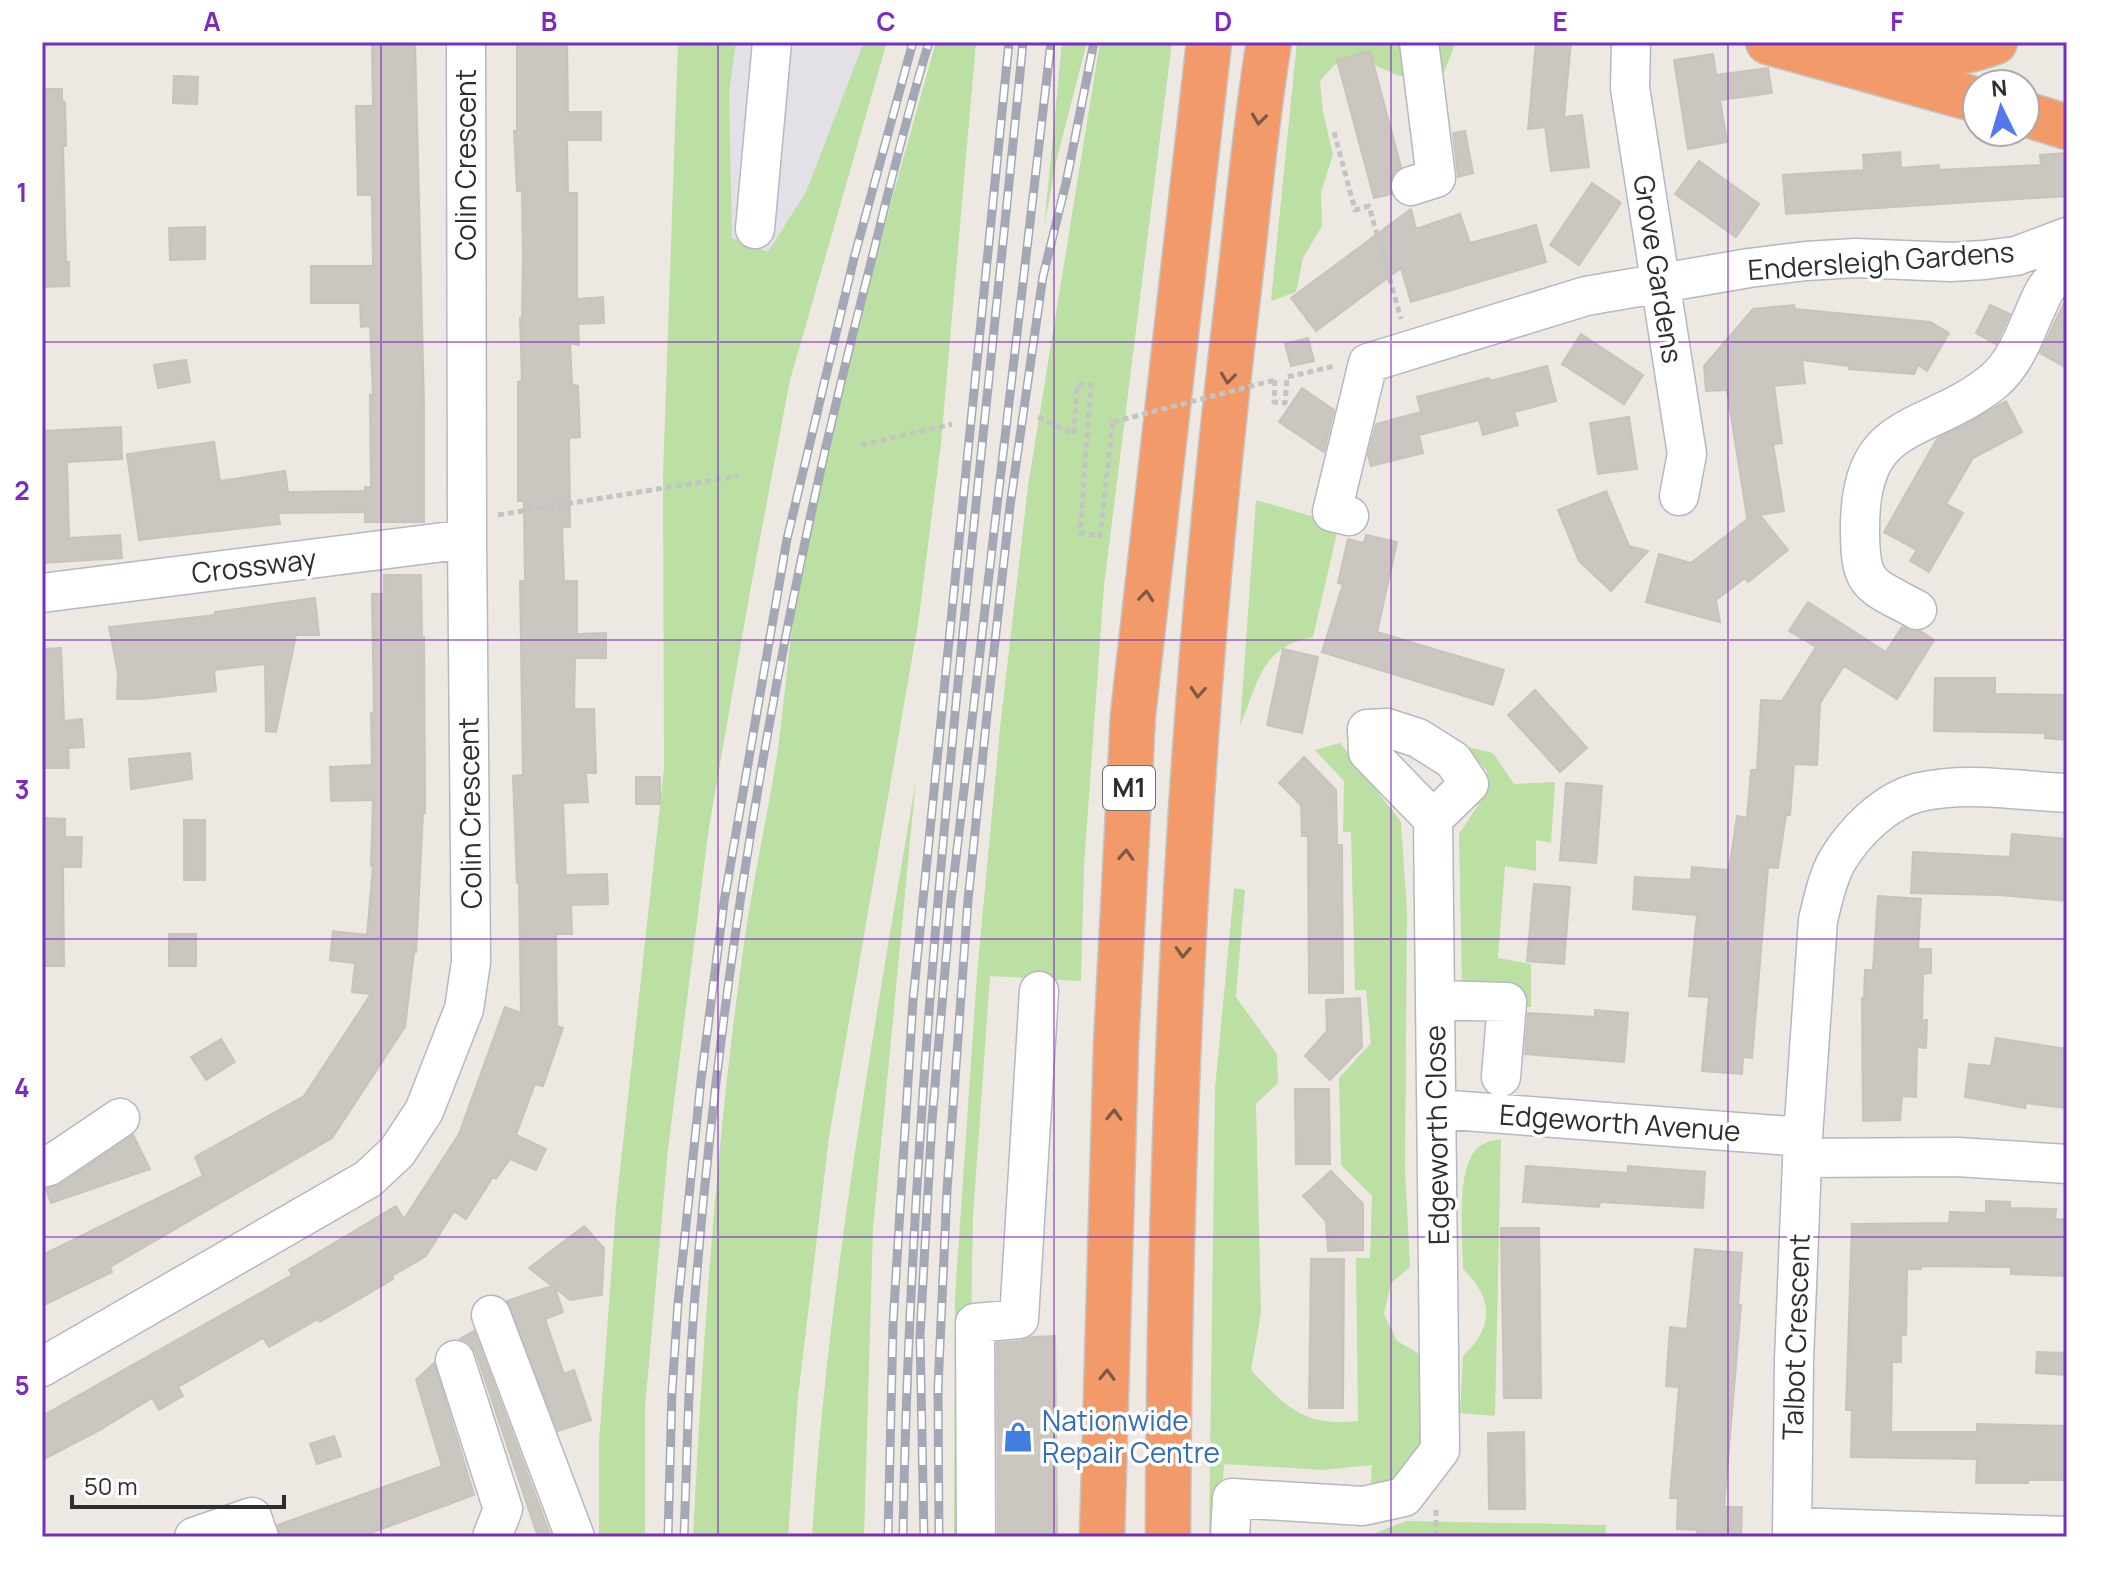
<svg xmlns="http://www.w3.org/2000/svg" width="2109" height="1579" font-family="Manrope,sans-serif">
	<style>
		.industrial { fill: #e3e1e7 }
		.green { fill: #bcdfa3 }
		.building { fill: #cac6c0; stroke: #c9c3bb; stroke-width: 2 }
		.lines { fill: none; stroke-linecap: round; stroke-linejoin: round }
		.minor-casing { stroke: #b5b8c0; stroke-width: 41 }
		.highway-casing { stroke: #c4c4c4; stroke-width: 47 }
		.path { stroke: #c4c4c4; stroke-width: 5; stroke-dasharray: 6 4; stroke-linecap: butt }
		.minor { stroke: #fff; stroke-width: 38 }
		.highway { stroke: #f29a69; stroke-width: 44 }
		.rail-casing { stroke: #a4a8b6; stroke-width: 9 }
		.rail { stroke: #fff; stroke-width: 6; stroke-dasharray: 18; stroke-linecap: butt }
		.path-bridge { stroke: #c4c4c4; stroke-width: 5; stroke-dasharray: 6 4; stroke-linecap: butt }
		.oneway { stroke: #7c5946 }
		.grid { fill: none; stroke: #7b2cbf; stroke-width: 2; stroke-opacity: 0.55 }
		.labels { text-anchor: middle; stroke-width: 7; stroke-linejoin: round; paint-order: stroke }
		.shield { fill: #fff; stroke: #6d6d6d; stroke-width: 2 }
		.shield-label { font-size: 26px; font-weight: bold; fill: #2e2e2e }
		.street-label { font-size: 28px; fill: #2e2e2e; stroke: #fff }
		.shop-label { font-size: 28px; fill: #366cbe; stroke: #fff; text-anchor: start }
		.neatline { fill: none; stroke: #7b2cbf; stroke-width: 3 }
		.grid-label { font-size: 26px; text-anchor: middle; font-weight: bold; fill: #7b2cbf }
	</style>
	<rect width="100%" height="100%" fill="#eee8e2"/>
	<path class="industrial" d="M708 42H877L800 351 733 322Z"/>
	<path class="green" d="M678 42H736L729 92 732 238 768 252 806 192 864 42H887L790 380 751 586 709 827 668 1149 645 1408V1537H599V1442L616 1207 664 769 663 475Z
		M936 42H976L941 443 918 624 829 1137 798 1397 788 1537H693C703 1339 716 1140 744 944 753 879 768 814 778 749 786 691 789 632 801 575 837 395 886 218 936 42Z
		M1062 42H1087L1056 162 1044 228Z
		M1100 42H1172L1104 586 1084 866 1081 981 990 976 973 1216 967 1537H954L955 1297 977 974 1000 728 1028 486Z
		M1297 42H1456L1444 72 1399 76 1357 57 1334 65 1320 81 1323 112 1333 155 1321 192 1322 226 1303 258 1296 292 1271 301Z
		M1256 500 1339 524 1313 637C1260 647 1259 682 1240 726Z
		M1340 743 1401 822 1407 911 1405 1168 1410 1267 1391 1283 1384 1314 1397 1341 1423 1356V1439L1420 1466 1370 1493 1372 1465 1323 1470 1224 1464 1220 1537H1209L1215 1089 1234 888 1245 890 1236 997 1277 1054 1278 1083 1256 1104 1261 1313 1251 1370C1286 1407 1304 1427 1358 1421L1356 1258H1370L1372 1196 1341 1165 1339 1078 1371 1043 1366 990H1355L1351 832H1343L1344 781 1315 750Z
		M1464 746 1493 753 1514 784 1555 782 1551 843 1536 840V871L1505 866 1498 958 1531 964V1007H1519L1462 989 1459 834 1486 793 1487 771Z
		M916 779 873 1228 864 1537H812C828 1282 874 1031 916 779Z
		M1501 1139 1495 1416 1460 1413 1463 1356C1495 1326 1493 1298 1463 1269 1463 1238 1456 1177 1474 1152 1480 1143 1490 1141 1501 1139Z
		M1407 1521 1606 1525 1605 1537H1375V1533Z"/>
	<path class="building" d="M372 42H415L424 405V522H365V512L278 513 280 524 139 540 127 454 214 442 220 481 285 471 288 492 365 491V487H371L370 395H373L370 326 361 327 360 303H311V266H373L372 195H358L356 106H373Z
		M517 42H567L568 112H601V140H567L568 193H577V299L603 297 604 323 578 324 579 345 570 343 572 384 578 386 580 437 569 438 570 527H562L564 581H577V634L606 633V658H575L574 709H594L596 773H586L588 802 563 803 566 875 607 874 608 904 571 905 572 934H556L557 1026 563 1028 543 1086 535 1084 516 1135 546 1149 536 1170 510 1159 496 1179 493 1177 466 1219 454 1211 426 1256 392 1276 393 1279 320 1322 318 1319 269 1347 263 1338 178 1387 183 1396 159 1410 152 1398 100 1430 42 1460V1416L292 1275 289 1270 396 1206 404 1219 459 1134 505 1007 521 1013 519 883H517L513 776 523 775 520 581H525L524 501H518V382L522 381 520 318H522L523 258 522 191H517L514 131H517Z
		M1536 42H1571L1564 117 1582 115 1589 167 1551 171 1545 127 1528 129Z
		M1370 51 1401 167 1394 172 1390 181 1391 194 1374 198 1337 60Z
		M1713 54 1716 75 1768 68 1772 93 1720 100 1727 142 1688 149 1674 60Z
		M174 76 198 77 197 104 173 103Z
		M42 89H62V101L65 102 66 146H63L66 262H69V286L42 287Z
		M1465 131 1473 173 1458 177 1453 133Z
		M1900 152 1901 168 1939 165V170L2041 165 2040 155 2067 153V196L1786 214 1783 175 1864 170 1863 155Z
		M1699 161 1759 204 1736 237 1675 194Z
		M1592 183 1621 203 1579 265 1550 245Z
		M1411 209 1416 229 1460 214 1470 243 1536 225 1546 262 1411 302 1401 268 1316 331 1291 298Z
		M205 227V259L170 260 169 228Z
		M2067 297V368L2040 353Z
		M1794 305 1795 309 1930 322 1949 333 1927 371 1918 365 1914 374 1849 369V366L1802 360 1805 383 1774 386 1782 443 1773 444 1784 511 1760 515 1788 550 1748 582 1745 578 1716 600 1720 622 1646 602 1659 554 1691 563 1750 517H1747L1727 390 1706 391 1704 366 1753 309Z
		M1990 305 2010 314 1996 344 1976 333Z
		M1581 334 1643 375 1624 404 1562 364Z
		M1308 338 1314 361 1291 366 1285 344Z
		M186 360 190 382 158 388 154 365Z
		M1547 366 1556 401 1514 412 1518 425 1483 435 1479 420 1419 435 1423 453 1371 466 1368 455 1376 424 1421 412 1417 397 1489 378 1490 381Z
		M1302 388 1334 410 1324 452 1279 422Z
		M2006 401 2022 432 1973 458 1946 504 1963 513 1929 572 1910 561 1917 550 1884 532 1937 439Z
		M1629 417 1637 469 1598 474 1590 423Z
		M121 427 122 459 67 462 69 538 120 535 122 558 42 563V431Z
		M1606 491 1629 546 1648 551 1611 591 1579 561 1558 510Z
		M1366 535 1397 542 1377 632 1504 670 1493 705 1322 652 1343 584 1338 583 1348 539 1364 543Z
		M384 575H421L422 637H424L425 813H423L416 952H414L405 1027 332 1138 110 1267 112 1272 42 1306V1255L203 1176 195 1157 304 1096 371 994 352 992 355 963 330 960 333 931 367 935 373 866H371L373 800 331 801 330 767 372 765 371 713 374 712 372 594H384Z
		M315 598 319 635H296L276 732 266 731 265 664 214 670 216 691 143 699H117L118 673 109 627 215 615V612Z
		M1808 602 1886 652 1902 627 1920 631 1934 640 1897 699 1844 666 1820 703 1817 765 1794 764 1790 815H1786L1778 868 1768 867 1752 1058 1743 1057 1742 1074 1702 1071 1709 997 1689 996 1697 915 1633 909 1635 877 1691 880 1692 867 1729 870 1737 816 1747 818 1751 770H1757L1761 700 1782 701 1816 647 1789 631Z
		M61 648 64 721 82 719 84 747 68 748 69 768H42V649Z
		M1283 649 1318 657 1302 733 1267 725Z
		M1935 678H1995V694L2067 695V740L2045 738V733L1934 731Z
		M1535 690 1587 748 1560 772 1508 715Z
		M190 753 192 779 131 789 129 759Z
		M1304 757 1336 790 1337 845H1342L1343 993H1309L1308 836H1302L1301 805 1279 783Z
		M636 777H660V804H636Z
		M1566 783 1602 786 1596 863 1560 860Z
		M42 818 65 819V837H82L81 867H63L64 966H42Z
		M184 820H205V880H184Z
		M2012 834 2067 839V901L1999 895 1911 893 1913 852 2010 857Z
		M1534 884 1570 887 1564 964 1527 961Z
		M1878 896 1921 899 1918 949H1931V973L1923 974 1922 1020H1927L1926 1048 1917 1047 1916 1097 1902 1096 1900 1120 1863 1121 1862 998H1864L1865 970H1873Z
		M169 934H196V966H169Z
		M1360 998 1362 1047 1330 1080 1305 1056 1327 1031 1326 1000Z
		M1595 1010 1628 1013 1624 1062 1525 1054 1528 1013 1595 1017Z
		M1996 1038 2067 1049V1108L2026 1103 2025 1108 1965 1097 1969 1064 1991 1066Z
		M221 1039 235 1062 206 1080 191 1057Z
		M1295 1089H1329L1330 1164H1296Z
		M133 1135 150 1169 51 1203 46 1189 61 1184Z
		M1526 1166 1628 1173V1166L1705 1172 1703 1208 1600 1202 1599 1207 1523 1202Z
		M1331 1171 1363 1204V1250L1328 1251 1326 1221 1303 1196Z
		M1986 1201 2010 1202V1208L2056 1209 2055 1219 2067 1220V1276L2011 1274V1267L1921 1266V1269H1907L1906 1335H1901V1362H1892L1891 1432H1977V1424L2067 1426V1480H2028V1483H1976L1977 1459 1851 1457 1852 1410H1846L1852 1224 1949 1223 1950 1212 1986 1213Z
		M584 1226 604 1248 602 1295 570 1300 555 1288 563 1312 545 1319 564 1374 574 1370 591 1420 558 1431 507 1301 552 1286 529 1268Z
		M1501 1228H1539L1541 1398H1504Z
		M1695 1249 1742 1253 1738 1305H1741L1724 1507H1742L1741 1537H1697V1530L1677 1529 1678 1498H1670L1679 1387 1666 1386 1670 1327 1687 1329Z
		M1311 1259H1344L1343 1408H1309Z
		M474 1331 551 1537H538L476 1353 469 1343 460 1339Z
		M1055 1336 1057 1537H998L997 1343 1021 1341 1032 1337Z
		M2037 1352 2067 1353V1375L2036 1373Z
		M434 1363 474 1495 360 1537H280L278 1525 442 1466 416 1380Z
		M1524 1432 1525 1509H1489L1488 1433Z
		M334 1436 341 1456 317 1464 310 1444Z"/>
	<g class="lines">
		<g class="minor-casing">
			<path id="minor" d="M1631 42 1630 88 1687 454 1679 496
				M1411 186 1436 178 1419 42
				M755 229 772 42
				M1349 516 1332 512 1368 363 1586 296 1749 268 1806 261 1856 258 1951 262 1984 260 2016 256 2067 237
				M42 593 467 539
				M1917 610C1870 584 1860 588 1860 530 1859 414 1926 437 1995 380 2021 357 2029 319 2045 290 2048 285 2054 280 2055 274 2057 266 2054 253 2054 244
				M1436 1000 1507 1002 1501 1077
				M1438 1109 1803 1137
				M1802 1158 1957 1157 2067 1164
				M42 1168 49 1166 120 1118
				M491 1315 575 1537
				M455 1360 503 1509 492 1537
				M42 1367 368 1179 397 1152 424 1111 464 1009 471 962 467 539 466 42
				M1792 1527 2067 1536
				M194 1537 252 1517 259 1537
				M976 1537 975 1323 1019 1319 1039 991
				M1230 1537 1232 1498 1363 1506 1404 1497 1440 1450 1433 819 1469 784 1453 760 1418 738 1387 728 1367 729 1368 752 1433 819
				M1792 1537 1794 1360 1803 1137 1818 920C1823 900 1827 879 1837 861 1854 832 1886 800 1920 792 1967 781 2020 791 2067 793"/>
		</g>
		<g class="highway-casing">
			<path id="highway" d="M1768 42 1977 100
				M1876 45C1922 57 1950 59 1995 42
				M2025 114 2067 127
				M1102 1537 1116 1046 1133 715 1209 42
				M1168 1537C1169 1122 1188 708 1238 296 1248 212 1255 126 1269 42"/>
		</g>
		<path class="path" d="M1334 132 1355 210 1369 206 1401 319
			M1275 380 1274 402 1285 403 1287 377 1335 366
			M1038 417 1074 434 1077 385H1091L1080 533 1100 536 1113 422
			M861 445 952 424
			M498 515 738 476
			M1436 1510V1537"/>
		<use href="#minor" class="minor"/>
		<use href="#highway" class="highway"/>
		<g class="rail-casing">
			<path id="rail" d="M668 1537 672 1391 678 1303 701 1080 724 902 787 539 854 258 913 42
				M684 1537C687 1461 688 1384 694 1308 721 961 780 615 867 278 887 199 905 120 929 42
				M888 1537 893 1324 913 1000 1009 42
				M903 1537C911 1037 975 540 1023 42
				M924 1537 920 1335 932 1120 951 901 1051 42
				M939 1537 938 1388 947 1190 968 900 988 705 1010 506 1043 276 1066 183 1094 42"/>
		</g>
		<use href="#rail" class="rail"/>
		<path class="path-bridge" d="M1113 422 1275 380"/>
	</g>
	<defs><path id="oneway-chevron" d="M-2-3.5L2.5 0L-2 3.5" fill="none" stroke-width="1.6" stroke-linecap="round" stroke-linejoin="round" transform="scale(2)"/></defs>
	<g class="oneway">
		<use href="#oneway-chevron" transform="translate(1259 119) rotate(97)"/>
		<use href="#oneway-chevron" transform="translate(1228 378) rotate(97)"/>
		<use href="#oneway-chevron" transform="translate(1146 596) rotate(-84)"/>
		<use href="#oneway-chevron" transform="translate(1198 692) rotate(94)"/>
		<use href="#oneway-chevron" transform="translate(1126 855) rotate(-87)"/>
		<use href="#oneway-chevron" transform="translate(1183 952) rotate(93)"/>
		<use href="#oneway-chevron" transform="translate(1114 1115) rotate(-88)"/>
		<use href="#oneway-chevron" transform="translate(1107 1375) rotate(-88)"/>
	</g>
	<path class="grid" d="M381 42V1537M718 42V1537M1054 42V1537M1391 42V1537M1728 42V1537M42 342H2067M42 640H2067M42 939H2067M42 1237H2067"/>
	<defs>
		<g id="shop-bare" transform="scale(2.4)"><path d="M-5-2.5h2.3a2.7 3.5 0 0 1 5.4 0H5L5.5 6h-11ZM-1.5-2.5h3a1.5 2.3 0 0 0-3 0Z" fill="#3f7fe0" stroke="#fff" stroke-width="2.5" paint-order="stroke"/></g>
	</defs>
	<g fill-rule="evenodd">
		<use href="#shop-bare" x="1018" y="1437"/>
	</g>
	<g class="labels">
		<rect class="shield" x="1103" y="766" width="52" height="44" rx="6"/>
		<g class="shield-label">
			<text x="1129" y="797">M1</text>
		</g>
		<g class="street-label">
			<text transform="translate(466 165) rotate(-90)" y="10">Colin Crescent</text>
			<text transform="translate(1881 261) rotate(-4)" y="10">Endersleigh Gardens</text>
			<text transform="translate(1658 269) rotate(81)" y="10">Grove Gardens</text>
			<text transform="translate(254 566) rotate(-7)" y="10">Crossway</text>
			<text transform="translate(470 813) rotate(-91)" y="10">Colin Crescent</text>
			<text transform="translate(1620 1123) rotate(4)" y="10">Edgeworth Avenue</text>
			<text transform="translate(1437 1135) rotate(-91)" y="10">Edgeworth Close</text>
			<text transform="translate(1796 1337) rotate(-88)" y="10">Talbot Crescent</text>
		</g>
		<g class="shop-label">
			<text x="1042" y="1431">Nationwide<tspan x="1042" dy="32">Repair Centre</tspan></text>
		</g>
	</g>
	<rect width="2109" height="1579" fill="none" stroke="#ffffff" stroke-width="88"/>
	<g transform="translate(2001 108) rotate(355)"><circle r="38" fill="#ffffff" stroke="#ababab" stroke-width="2"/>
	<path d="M0-6L14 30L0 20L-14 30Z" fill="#5178ec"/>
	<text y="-12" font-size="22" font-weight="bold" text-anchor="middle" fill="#2e2e2e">N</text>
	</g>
	<path d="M72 1495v12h212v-12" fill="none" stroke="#2e2e2e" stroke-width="4"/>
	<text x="84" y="1495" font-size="24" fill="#2e2e2e" stroke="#ffffff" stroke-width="6" paint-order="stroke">50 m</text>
	<rect x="44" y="44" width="2021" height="1491" class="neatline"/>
	<g class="grid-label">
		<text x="212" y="31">A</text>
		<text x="549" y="31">B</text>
		<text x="886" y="31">C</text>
		<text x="1223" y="31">D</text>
		<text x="1560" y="31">E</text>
		<text x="1897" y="31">F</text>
		<text x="22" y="202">1</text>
		<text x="22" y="500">2</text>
		<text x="22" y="799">3</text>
		<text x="22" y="1097">4</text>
		<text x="22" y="1395">5</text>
	</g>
</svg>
